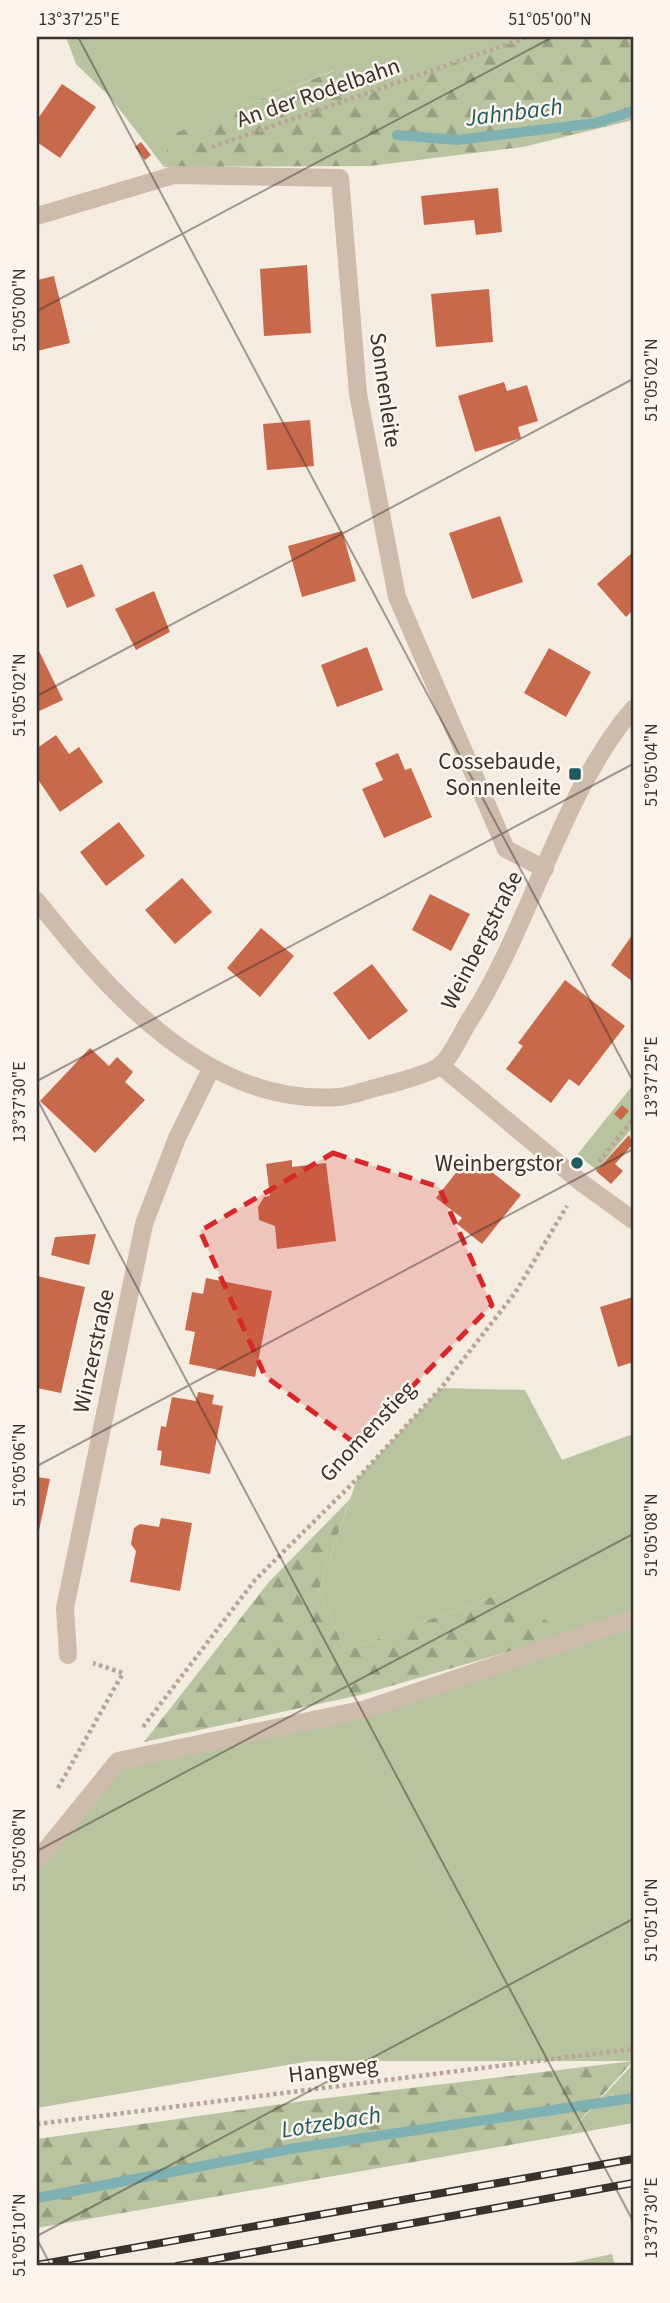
<svg xmlns="http://www.w3.org/2000/svg" width="670" height="2303" font-family="'Source Sans 3',sans-serif">
	<style>
		.green { fill: #b8c4a0 }
		.forest { fill: url(#forest-firs) }
		.lines { fill: none; stroke-linecap: round; stroke-linejoin: round }
		.stream { stroke: #7fb0b2; stroke-width: 10 }
		.building { fill: #c8694b }
		.path { stroke: #b9a596; stroke-width: 4.5; stroke-dasharray: 3.5 3.5; stroke-linecap: butt }
		.service { stroke: #cdbbac; stroke-width: 18 }
		.minor { stroke: #cdbbac; stroke-width: 18 }
		.rail-casing { stroke: #3b302b; stroke-width: 8 }
		.rail { stroke: #fbf5ee; stroke-width: 5; stroke-dasharray: 16; stroke-linecap: butt }
		.marked { fill: #d62828; fill-opacity: 0.2; stroke: #d62828; stroke-width: 5; stroke-dasharray: 14 9; stroke-linejoin: round }
		.ticks { fill: none; stroke: #3b302b; stroke-width: 2; stroke-opacity: 0.45 }
		.poi-dot { fill: #1f5a5e; stroke: #fbf5ee; stroke-width: 2.5 }
		.labels { text-anchor: middle; stroke-width: 5; stroke-linejoin: round; paint-order: stroke }
		.street-label { font-size: 23px; fill: #3b302b; stroke: #fbf5ee }
		.poi-label { font-size: 23px; fill: #3b302b; stroke: #fbf5ee; text-anchor: end }
		.water-label { font-size: 24px; font-style: italic; fill: #1f5a5e; stroke: #fbf5ee }
		.neatline { fill: none; stroke: #3b302b; stroke-width: 2.5 }
		.ticks-label { font-size: 18px; text-anchor: middle; fill: #3b302b }
	</style>
	<defs>
		<pattern id="forest-firs" width="22" height="20" patternUnits="userSpaceOnUse" patternTransform="scale(1.75)"><rect width="22" height="20" fill="#b8c4a0"/><path d="M5 1l3.5 6h-7zM16 11l3.5 6h-7z" fill="#97a083"/></pattern>
	</defs>
	<rect width="100%" height="100%" fill="#f4ebe1"/>
	<path class="green" d="M66 37H528L356 97 335 70 171 135 164 167 110 97 76 64Z
		M633 1085V1127L597 1170 577 1155Z
		M441 1388 525 1390 562 1460 633 1434V2061H310L37 2108V1861L118 1761 366 1709 539 1650 502 1593 345 1651 319 1590 357 1479Z
		M633 2064V2123L567 2135Z
		M612 2254 615 2266H557Z"/>
	<path class="forest" d="M528 37H633V120L523 147 370 166 164 167 170 135 336 70 356 97Z
		M350 1499 319 1590 345 1651 502 1593 555 1626 545 1641 360 1695 144 1742 268 1583Z
		M633 2061 567 2135 37 2228V2139L311 2100Z"/>
	<g class="lines">
		<path class="stream" d="M397 135 457 140 596 123 633 111
			M37 2198 290 2149 633 2098"/>
	</g>
	<path class="building" d="M62 84 96 107 60 158 37 142V120Z
		M141 142 151 155 145 160 135 147Z
		M498 188 502 232 476 235 474 220 424 225 421 196Z
		M307 265 311 333 264 336 260 269Z
		M54 276 70 343 37 351V280Z
		M489 289 493 342 436 347 431 294Z
		M504 382 507 391 527 385 538 421 518 427 521 438 475 452 458 396Z
		M310 420 314 466 267 470 263 424Z
		M500 516 523 582 472 599 449 533Z
		M342 531 356 581 302 597 288 546Z
		M633 552V610L626 617 597 584Z
		M82 564 95 596 67 608 53 575Z
		M154 591 170 632 136 650 115 609Z
		M367 647 383 690 337 707 321 665Z
		M549 648 591 672 566 717 524 693Z
		M39 651 63 700 37 712V652Z
		M56 735 69 754 79 747 103 782 60 812 39 781 37 783V748Z
		M398 753 405 770 411 768 432 817 384 838 362 789 383 780 375 763Z
		M119 822 145 856 106 886 80 852Z
		M182 878 212 912 175 944 145 910Z
		M430 894 470 914 451 951 412 930Z
		M261 928 294 956 260 997 227 968Z
		M633 934V982L611 965Z
		M372 964 408 1011 369 1040 333 993Z
		M565 980 625 1026 579 1086 569 1079 551 1103 506 1069 523 1046 518 1043Z
		M90 1048 109 1066 117 1057 133 1072 125 1082 145 1100 95 1153 40 1101Z
		M622 1105 629 1111 621 1120 614 1114Z
		M629 1135 633 1144 615 1164 623 1171 611 1184 596 1171Z
		M470 1155 521 1195 482 1244 457 1224 462 1218 436 1198Z
		M292 1160V1167L326 1163 336 1241 277 1249 275 1226 259 1220 258 1207 264 1197 270 1196 266 1164Z
		M96 1234 89 1265 51 1255 55 1237Z
		M37 1276 85 1287 61 1393 37 1388Z
		M206 1278 272 1291 255 1377 189 1364 195 1332 185 1330 192 1292 203 1294Z
		M633 1297V1362L618 1367 600 1307Z
		M198 1392 214 1395 212 1404 223 1406 210 1474 160 1465 162 1451 157 1450 161 1426 166 1427 172 1397 196 1401Z
		M37 1477 50 1479 38 1535H37Z
		M161 1518 192 1523 180 1591 130 1582 136 1551 131 1544 134 1528 140 1524 159 1527Z"/>
	<g class="lines">
		<path class="path" d="M212 147 528 37
			M599 1162 633 1119
			M143 1727 255 1580 357 1479 441 1388 515 1293 567 1206
			M58 1788 123 1673 93 1663
			M37 2124 633 2049"/>
		<path class="service" d="M37 1861 118 1761 366 1709 633 1619"/>
		<path class="minor" d="M37 216 174 175 340 178 358 394 397 597 506 849 545 869
			M37 901C110 993 208 1107 339 1097 351 1096 363 1091 375 1088 391 1084 427 1075 440 1066 451 1057 461 1034 469 1021 531 926 560 794 633 709
			M440 1065 582 1183 633 1220
			M68 1655 65 1608 144 1224 177 1138 211 1069"/>
		<g class="rail-casing">
			<path id="rail" d="M37 2265 633 2159
				M177 2266 633 2183"/>
		</g>
		<use href="#rail" class="rail"/>
	</g>
	<path class="marked" d="M333 1153 439 1187 492 1305 356 1444 265 1376 200 1231Z"/>
	<path class="ticks" d="M78 37 633 1081M37 311 553 37M37 696 633 379M37 1081 633 764M37 1099 633 2221M37 1466 633 1149M37 1851 633 1534M37 2236 633 1919M37 2239 51 2266"/>
	<g class="poi-dot">
		<rect x="568" y="767" width="14" height="14" rx="3.5"/>
		<circle cx="577" cy="1163" r="7"/>
	</g>
	<g class="labels">
		<g class="street-label">
			<text transform="translate(318 92) rotate(-19)" y="8">An der Rodelbahn</text>
			<text transform="translate(386 390) rotate(82)" y="8">Sonnenleite</text>
			<text transform="translate(481 940) rotate(-63)" y="8">Weinbergstraße</text>
			<text transform="translate(93 1351) rotate(-78)" y="8">Winzerstraße</text>
			<text transform="translate(367 1431) rotate(-47)" y="8">Gnomenstieg</text>
			<text transform="translate(333 2069) rotate(-7)" y="8">Hangweg</text>
		</g>
		<g class="poi-label">
			<text x="561" y="769">Cossebaude,<tspan x="561" dy="26">Sonnenleite</tspan></text>
			<text x="563" y="1171">Weinbergstor</text>
		</g>
		<g class="water-label">
			<text transform="translate(514 112) rotate(-7)" y="8">Jahnbach</text>
			<text transform="translate(331 2122) rotate(-9)" y="8">Lotzebach</text>
		</g>
	</g>
	<rect width="670" height="2303" fill="none" stroke="#fbf5ee" stroke-width="77"/>
	<rect x="38" y="38" width="594" height="2226" class="neatline"/>
	<g class="ticks-label">
		<text x="79" y="25">13°37'25"E</text>
		<text x="550" y="25">51°05'00"N</text>
		<text transform="translate(19 310) rotate(-90)" y="6">51°05'00"N</text>
		<text transform="translate(651 380) rotate(-90)" y="6">51°05'02"N</text>
		<text transform="translate(19 695) rotate(-90)" y="6">51°05'02"N</text>
		<text transform="translate(651 765) rotate(-90)" y="6">51°05'04"N</text>
		<text transform="translate(651 1077) rotate(-90)" y="6">13°37'25"E</text>
		<text transform="translate(19 1102) rotate(-90)" y="6">13°37'30"E</text>
		<text transform="translate(19 1465) rotate(-90)" y="6">51°05'06"N</text>
		<text transform="translate(651 1535) rotate(-90)" y="6">51°05'08"N</text>
		<text transform="translate(19 1850) rotate(-90)" y="6">51°05'08"N</text>
		<text transform="translate(651 1920) rotate(-90)" y="6">51°05'10"N</text>
		<text transform="translate(651 2218) rotate(-90)" y="6">13°37'30"E</text>
		<text transform="translate(19 2235) rotate(-90)" y="6">51°05'10"N</text>
	</g>
</svg>
